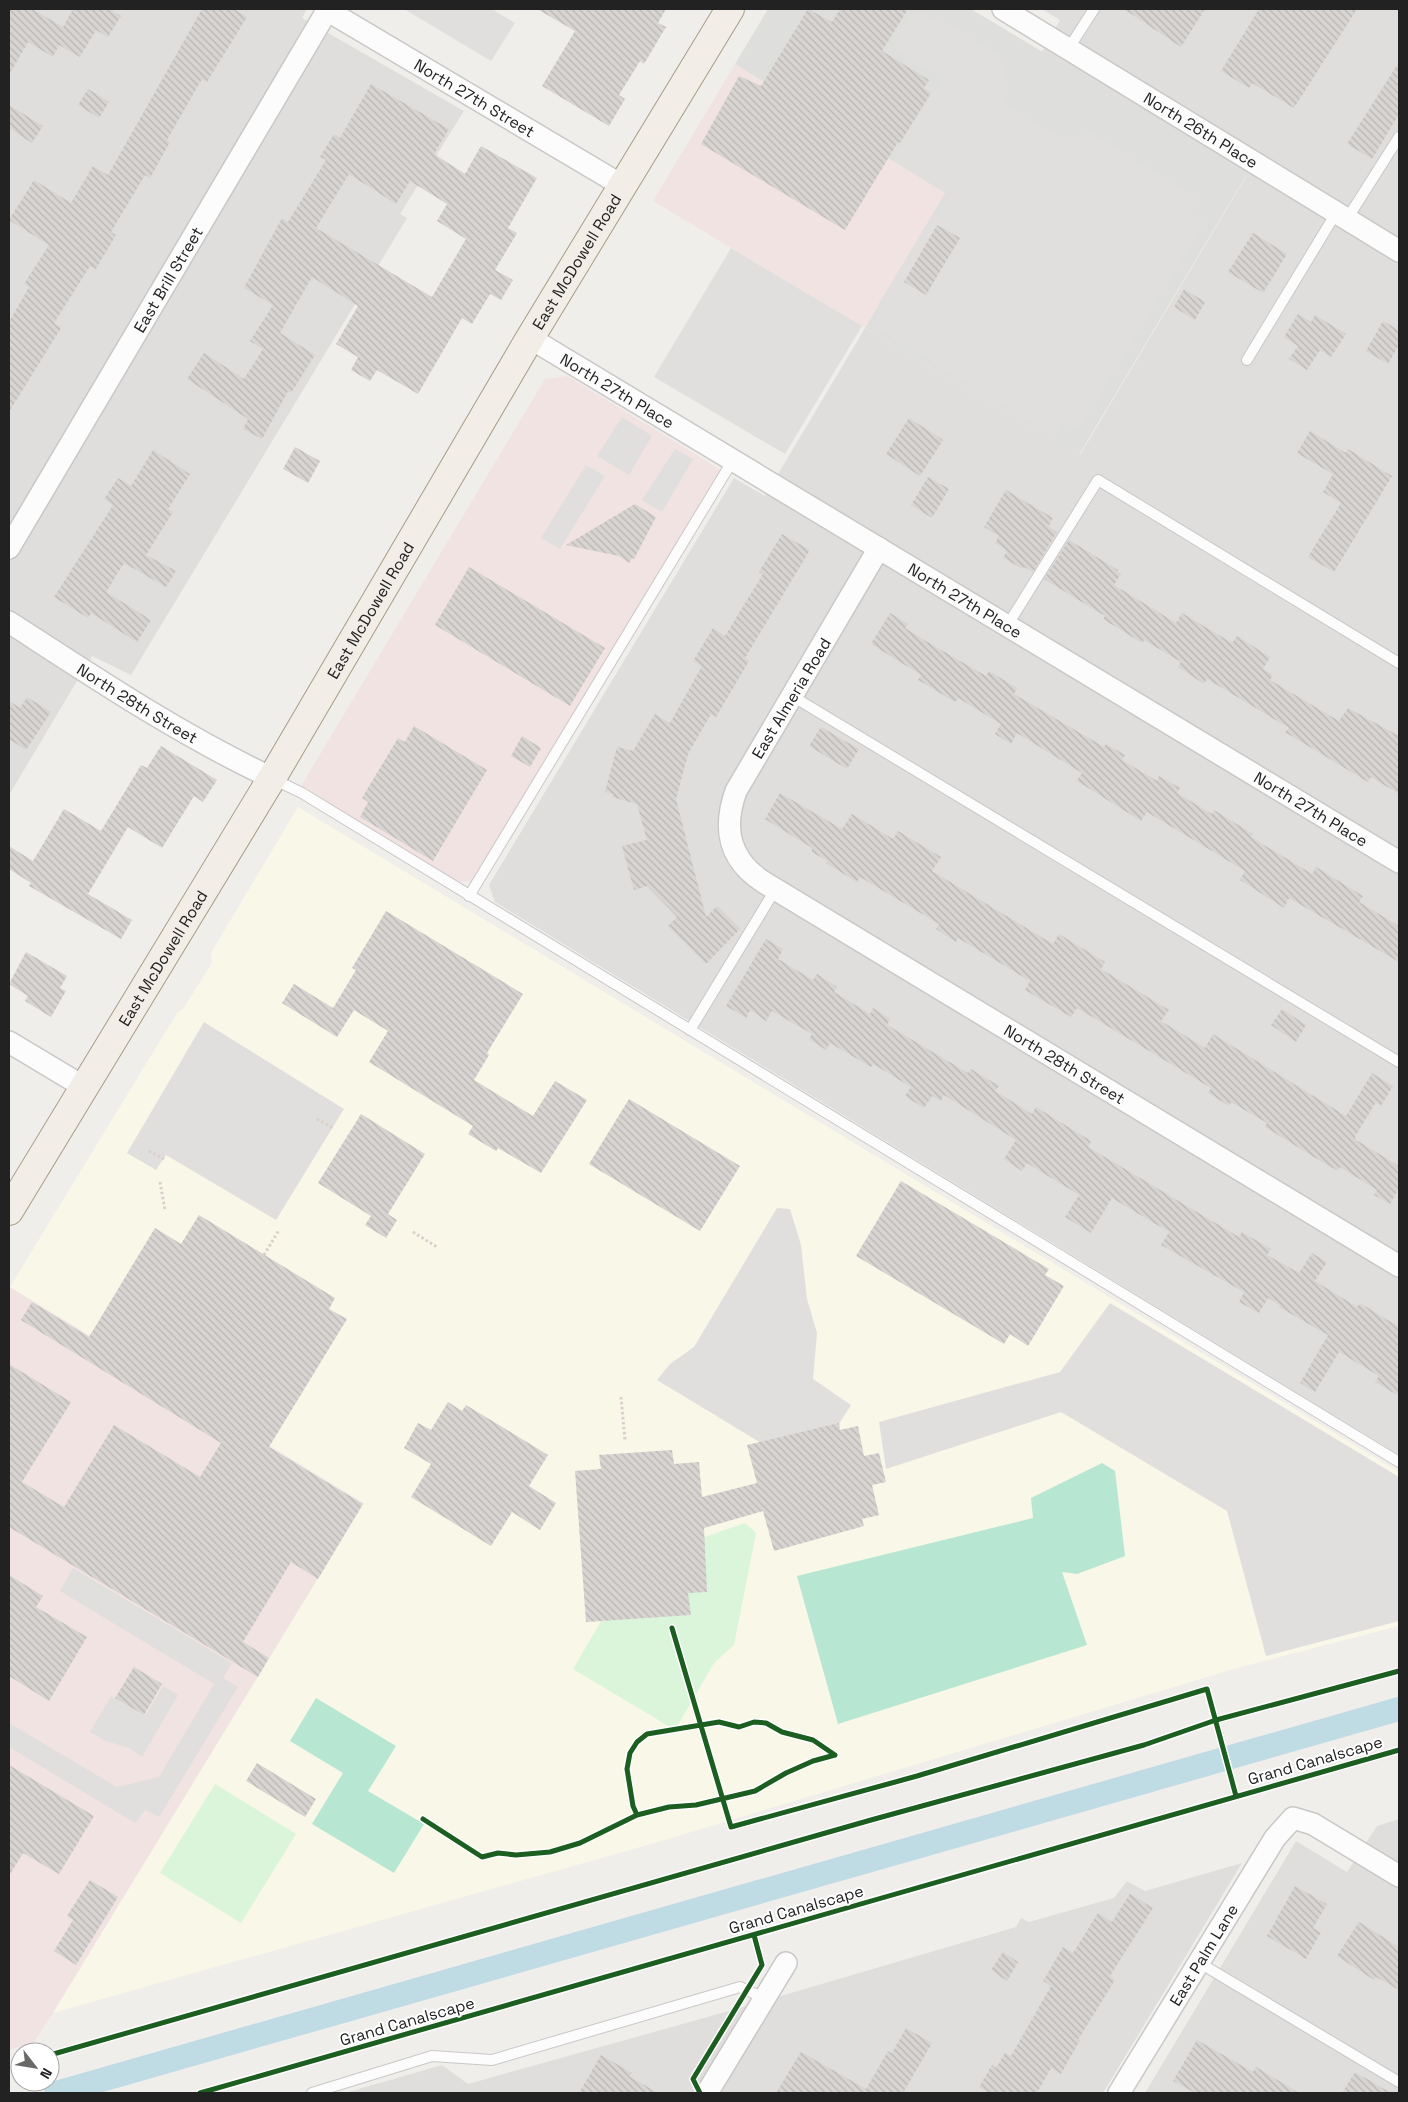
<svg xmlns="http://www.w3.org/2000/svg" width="1408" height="2102" font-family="'Space Grotesk',sans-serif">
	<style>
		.residential { fill: #dfdedc }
		.commercial { fill: #f1e3e1 }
		.education { fill: #f8f7e8 }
		.religious { fill: #dededc }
		.park { fill: #daf5da }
		.pitch { fill: #b7e6d2 }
		.parking { fill: #e0dfde }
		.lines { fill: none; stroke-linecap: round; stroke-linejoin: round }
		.canal { stroke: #bfdbe3; stroke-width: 24 }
		.building { fill: url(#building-back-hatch); fill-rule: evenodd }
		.lane-casing { stroke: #c9c8c7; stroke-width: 12 }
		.street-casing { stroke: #c9c8c7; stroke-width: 24 }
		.primary-casing { stroke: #a79c86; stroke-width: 30 }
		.path { stroke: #dccecd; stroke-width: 3; stroke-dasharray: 2.5 2.5; stroke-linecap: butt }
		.lane { stroke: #fdfcfc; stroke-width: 10 }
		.street { stroke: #fdfcfc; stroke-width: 21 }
		.primary { stroke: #f3ede7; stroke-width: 28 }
		.cycleway-casing { stroke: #fff; stroke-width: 8 }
		.cycleway { stroke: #1b5e20; stroke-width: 5 }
		.labels { text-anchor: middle; stroke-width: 4; stroke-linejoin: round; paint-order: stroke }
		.street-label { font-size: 16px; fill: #222; stroke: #fff }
	</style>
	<defs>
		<pattern id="building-back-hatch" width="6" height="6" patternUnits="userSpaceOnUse" patternTransform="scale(1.25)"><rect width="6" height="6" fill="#d7d4d2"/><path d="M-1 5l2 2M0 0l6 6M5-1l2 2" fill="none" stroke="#b8b6b4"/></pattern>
	</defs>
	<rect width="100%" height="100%" fill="#f0eeeb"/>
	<path class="residential" d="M9 9H307L302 18 464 111 400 214 407 218 131 675 92 656 9 795Z
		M1042 9H1399V1455L495 902 489 885 734 478 765 496 865 328 1080 455 1247 175 1042 52 1060 20Z
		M1399 1819V2093H1145L1296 1841 1347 1872 1377 1826Z
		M1242 1863 1103 2093H345L442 2065 468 2084 736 2009 1016 1927 1021 1918 1029 1922 1114 1898 1127 1881 1145 1891Z"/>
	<path class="commercial" d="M735 64 945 193 865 328 653 201Z
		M567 376 723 471 476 881 456 882 301 786 545 379Z
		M10 1287 363 1504 53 2013 34 2042 9 2050Z"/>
	<path class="education" d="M298 807 1399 1472V1626L1237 1668 658 1842 53 2013 364 1503 10 1287 177 1013 183 1009 212 963 211 953Z"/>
	<path class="religious" d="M768 9H971L1247 174 1079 455 865 328 945 193 735 64Z"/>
	<path class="park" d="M745 1523 756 1533 734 1645 714 1663 675 1730 573 1669 626 1579 679 1546Z
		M215 1784 296 1834 241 1923 160 1873Z"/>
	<path class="pitch" d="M1102 1463 1115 1471 1125 1556 1077 1574 1062 1572 1087 1645 838 1724 797 1576 1033 1518 1031 1498Z
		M316 1698 396 1746 368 1791 424 1824 394 1873 312 1824 343 1773 290 1741Z"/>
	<path class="parking" d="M404 9H492L515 23 491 61Z
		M915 9 946 26 948 23 999 54 1009 94 948 194 892 160 942 78 892 47Z
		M1005 104 1075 147 1086 130 1198 198 1189 212 1205 222 1078 430 1063 421 1054 436 872 325 882 308 878 305 934 213 938 215Z
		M731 248 862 326 785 454 654 377Z
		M622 417 652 436 629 475 597 456Z
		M675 449 693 459 662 512 642 500Z
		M586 465 605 476 560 549 541 538Z
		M204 1022 344 1109 276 1220 166 1155 156 1170 127 1153Z
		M777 1208 790 1209 801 1245 807 1299 817 1333 813 1379 851 1405 820 1454 784 1457 657 1380 670 1364 694 1347Z
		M1110 1303 1399 1477V1621L1266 1656 1227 1511 1061 1412 886 1469 879 1422 1060 1372Z
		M73 1568 232 1663 223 1678 238 1687 159 1817 145 1810 135 1823 9 1747V1723L117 1787 159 1777 214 1684 60 1591Z
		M163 1686 178 1695 142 1757 129 1748 106 1741 90 1732 111 1696 145 1716Z"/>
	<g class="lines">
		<path class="canal" d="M56 2093 1399 1709"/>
	</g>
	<path class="building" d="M9 9H32L63 27 73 9H110L121 16 108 37 96 30 80 57 59 45 53 57 28 42 9 75Z
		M202 9H234L247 17 207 82 202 79 167 140 170 142 150 178 145 175 111 232 116 235 96 269 90 266 54 323 61 328 9 412V322L29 287 24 284 49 245 9 220 34 180 71 203 93 166 108 175Z
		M537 9H666L658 23 666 27 644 64 640 61 619 95 625 99 609 126 542 86 575 31Z
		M808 9 832 22 840 9H908L882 51 929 80 924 88 931 93 900 143 898 142 845 230 701 144 739 76 761 86Z
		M1124 9H1205L1181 47Z
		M1259 9H1357L1294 108 1252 83 1249 88 1221 71Z
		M1399 62V114L1372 159 1347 144Z
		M371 84 449 129 434 154 465 174 481 146 537 178 508 228 517 233 495 270 513 280 501 300 490 294 472 324 462 318 418 394 377 370 370 381 351 370 358 357 336 344 358 306 312 277 280 333 315 355 291 393 288 391 262 439 243 429 248 419 187 379 204 353 244 379 263 349 250 341 273 305 244 288 282 218 288 222 326 160 320 157 334 134 340 138ZM349 174 396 204 410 181 447 204 437 221 466 239 432 297 316 228Z
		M88 89 109 102 99 118 78 105Z
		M9 105 43 126 32 143 9 128Z
		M937 225 960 238 926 295 904 282Z
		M1253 233 1287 254 1263 293 1228 272Z
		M1184 289 1205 302 1195 320 1174 307Z
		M1298 314 1311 322 1315 315 1346 334 1331 357 1320 350 1307 370 1289 359 1298 346 1284 337Z
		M1383 321 1399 330V345L1388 364 1366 351Z
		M909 418 943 440 920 476 886 454Z
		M1310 431 1346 453 1348 449 1392 476 1334 572 1308 557 1341 503 1323 492 1333 474 1297 453Z
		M295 447 320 461 308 483 283 469Z
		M153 450 190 474 168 509 173 512 146 555 176 571 166 587 124 563 106 592 151 620 137 642 91 613 88 618 54 597 113 505 104 499 118 478 131 486Z
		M928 477 949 489 932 518 911 505Z
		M1006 490 1053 518 1048 527 1057 532 1033 572 1024 567 1023 569 1003 558 1007 551 995 543 999 536 984 527Z
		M635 504 656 517 634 559 632 558 629 563 619 556 566 545Z
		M782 534 810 550 745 658 749 661 716 717 711 714 688 754 676 799 706 917 717 906 740 929 706 964 668 926 677 917 647 886 634 890 622 846 647 840 637 804 612 797 613 794 605 792 617 747 633 751 655 714 670 723 702 666 693 661 713 628 725 636 763 574 759 572Z
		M1069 540 1118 570 1117 572 1121 574 1114 585 1176 623 1182 613 1232 643 1237 636 1270 657 1263 669 1273 675 1270 680 1339 721 1348 708 1399 736V794L1371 777 1368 782 1313 749 1285 732 1289 728 1207 679 1204 684 1178 667 1181 662 1144 640 1142 643 1103 619 1105 616 1044 579Z
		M469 567 605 648 570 706 435 625Z
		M890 613 908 624 905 628 924 640 986 676 989 671 1017 688 1014 694 1104 747 1106 744 1125 755 1122 760 1157 781 1159 776 1180 788 1177 793 1212 814 1214 810 1253 834 1251 837 1312 874 1316 867 1363 896 1359 902 1399 926V962L1289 898 1284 908 1240 880 1245 871 1147 812 1141 821 1077 781 1082 773 1017 733 1011 744 995 734 1001 724 958 698 955 702 918 680 921 675 871 644Z
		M27 697 51 712 26 750 9 739V701L20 708Z
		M414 726 487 770 433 861 360 817 368 802 362 798 398 738 405 742Z
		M821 727 859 749 847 769 809 746Z
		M522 736 541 748 530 767 511 756Z
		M161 746 217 780 203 802 194 796 162 848 128 827 88 894 132 920 121 939 29 886 31 883 9 869V846L33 861 64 809 101 831 141 765 147 768Z
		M780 793 842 829 852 814 893 839 898 831 941 857 932 871 1053 944 1059 934 1105 962 1101 969 1169 1010 1161 1021 1205 1048 1213 1034 1346 1116 1372 1073 1393 1086 1381 1106 1376 1102 1355 1137 1356 1140 1399 1166V1188L1390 1204 1374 1195 1377 1190 1340 1167 1338 1171 1317 1159 1265 1127 1267 1123 1231 1102 1229 1106 1208 1093 1211 1088 1176 1067 1077 1008 1071 1017 1025 990 1030 981 958 938 956 942 936 929 939 924 860 877 857 882 826 863 827 861 812 852V848L765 819Z
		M386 911 523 994 487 1053 489 1055 474 1080 533 1116 555 1081 587 1100 541 1173 498 1148 496 1151 468 1134 473 1126 369 1062 388 1031 354 1010 337 1037 282 1003 294 984 333 1008 356 970 352 968Z
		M766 939 783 949 778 959 813 980 817 974 837 987 834 992 870 1014 873 1008 890 1019 887 1025 968 1073 971 1069 999 1086 995 1091 1032 1114 1036 1107 1091 1141 1088 1147 1239 1237 1242 1232 1271 1249 1267 1255 1299 1273 1312 1253 1327 1262 1315 1281 1357 1307 1360 1303 1399 1327V1396L1375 1382 1379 1376 1339 1352 1315 1392 1300 1383 1328 1335 1279 1307 1280 1305 1268 1298 1259 1313 1239 1302 1244 1292 1161 1245 1169 1232 1112 1198 1091 1233 1065 1217 1079 1195 1027 1163 1022 1171 1004 1159 1016 1140 944 1095 941 1101 932 1096 924 1108 905 1096 911 1087 873 1064 871 1067 830 1043 826 1050 809 1039 812 1034 772 1011 766 1021 750 1010 746 1018 726 1006Z
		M26 952 67 976 60 988 66 991 51 1017 25 1001 28 996 9 984Z
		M1282 1009 1306 1025 1296 1042 1271 1025Z
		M629 1099 740 1166 700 1231 589 1164Z
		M361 1114 425 1154 388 1214 397 1220 386 1238 365 1225 371 1216 318 1183Z
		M901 1181 1049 1269 1045 1275 1064 1286 1028 1346 1010 1334 1004 1344 856 1256Z
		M199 1215 335 1298 329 1309 347 1319 269 1447 363 1504 318 1579 291 1562 243 1642 269 1658 258 1677 9 1527V1364L71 1402 22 1482 64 1507 114 1425 200 1477 221 1443 21 1320 32 1302 89 1337 155 1228 181 1244Z
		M448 1402 462 1411 466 1405 548 1455 529 1486 556 1503 540 1530 512 1512 491 1546 411 1497 431 1464 404 1448 418 1423 431 1430Z
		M839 1423 840 1430 858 1426 864 1456 879 1453 886 1482 872 1485 879 1515 862 1519 864 1526 774 1551 763 1511 704 1528 707 1592 688 1593 691 1615 586 1622 575 1471 601 1469 599 1455 672 1450 674 1464 699 1462 702 1497 757 1483 747 1445Z
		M9 1575 43 1596 36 1607 87 1637 49 1701 9 1676Z
		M134 1667 162 1684 144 1715 115 1698Z
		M257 1763 316 1799 305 1817 246 1781Z
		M9 1765 94 1816 59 1874 23 1853 9 1876Z
		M90 1880 118 1897 76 1965 54 1951 73 1920 67 1916Z
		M1295 1886 1327 1904 1313 1928 1321 1932 1306 1959 1267 1936Z
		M1130 1894 1153 1908 1110 1976 1115 1980 1078 2040H1080L1061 2074 1051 2068 1037 2093H989L979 2087 992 2065 996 2068 1005 2053 1011 2056 1051 1986 1043 1981 1063 1947 1073 1953 1098 1913 1112 1922Z
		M1359 1922 1399 1947V1990L1376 1977 1374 1980 1337 1956Z
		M1003 1952 1018 1962 1007 1981 991 1970Z
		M906 2028 932 2043 903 2093H776L801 2052 866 2089 888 2051 892 2053Z
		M1197 2040 1253 2072 1256 2067 1299 2093H1195L1173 2081Z
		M601 2055 632 2073 629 2076 658 2093H579Z
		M1355 2072 1391 2093H1342Z"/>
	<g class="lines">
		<g class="lane-casing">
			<path id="lane" d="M1069 48 1094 9
				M1347 219 1399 137
				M1247 360 1336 213
				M1007 626 1098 480 1399 663
				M792 696 1399 1062
				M273 779 302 793 1399 1462
				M469 896 733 460
				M690 1030 775 890
				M1198 1962 1399 2082
				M312 2093 432 2056 492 2060 740 1987 764 1998"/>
		</g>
		<g class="street-casing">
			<g id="street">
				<path id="s1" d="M325 9 623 186"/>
				<path id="s2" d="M1003 9 1399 251"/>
				<path id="s3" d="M530 338 1399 862"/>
				<path id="s4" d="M9 548 328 9"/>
				<path id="s5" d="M879 548 736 791C722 830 730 861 765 883L1399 1266"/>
				<path id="s6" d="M9 622C94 677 180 735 272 778"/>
				<path d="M9 1042 84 1087"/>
				<path d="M707 2093 786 1963"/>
				<path id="s7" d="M1119 2093 1275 1838 1293 1818 1313 1824 1399 1876"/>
			</g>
		</g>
		<g class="primary-casing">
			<g id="primary">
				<path id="s8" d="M9 1211 272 778 530 338 730 9"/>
			</g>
		</g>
		<path class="path" d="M317 1119 333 1128
			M149 1151 164 1159
			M160 1182 165 1210
			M413 1232 437 1247
			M264 1255 279 1230
			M621 1397 625 1440"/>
		<use href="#lane" class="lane"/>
		<use href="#street" class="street"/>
		<use href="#primary" class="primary"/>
		<g class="cycleway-casing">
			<path id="cycleway" d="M672 1628 731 1827 917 1776 1207 1689 1236 1796
				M637 1815 633 1806 627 1769 630 1753 637 1742 647 1734 719 1722 739 1727 754 1722 766 1723 782 1732 813 1740 835 1755
				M423 1819 482 1857 498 1853 516 1855 550 1852 580 1843 637 1815 669 1807 696 1805 755 1791 786 1773 813 1761 835 1755
				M50 2055 871 1820 1144 1745 1216 1720 1399 1671
				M200 2093 1399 1750
				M700 2093 693 2079 762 1965 754 1935"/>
		</g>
		<use href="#cycleway" class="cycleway"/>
	</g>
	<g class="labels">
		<g class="street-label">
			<text dy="6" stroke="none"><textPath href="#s1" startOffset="174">North 27th Street</textPath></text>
			<text dy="6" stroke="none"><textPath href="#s2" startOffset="232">North 26th Place</textPath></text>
			<text dy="6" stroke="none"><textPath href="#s8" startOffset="1106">East McDowell Road</textPath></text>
			<text dy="6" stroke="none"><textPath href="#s4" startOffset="312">East Brill Street</textPath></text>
			<text dy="6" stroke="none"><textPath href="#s3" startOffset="102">North 27th Place</textPath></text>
			<text dy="6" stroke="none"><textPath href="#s3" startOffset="508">North 27th Place</textPath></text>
			<text dy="6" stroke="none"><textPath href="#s8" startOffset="701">East McDowell Road</textPath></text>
			<text transform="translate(791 698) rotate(-59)" y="6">East Almeria Road</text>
			<text dy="6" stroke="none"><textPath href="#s6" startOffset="152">North 28th Street</textPath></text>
			<text dy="6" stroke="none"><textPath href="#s3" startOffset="912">North 27th Place</textPath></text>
			<text dy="6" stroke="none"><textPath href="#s8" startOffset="296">East McDowell Road</textPath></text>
			<text dy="6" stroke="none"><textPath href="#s5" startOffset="738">North 28th Street</textPath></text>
			<text transform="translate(1315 1760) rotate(-16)" y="6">Grand Canalscape</text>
			<text transform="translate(796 1909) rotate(-16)" y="6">Grand Canalscape</text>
			<text dy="6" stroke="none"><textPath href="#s7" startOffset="162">East Palm Lane</textPath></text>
			<text transform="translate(407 2021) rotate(-16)" y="6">Grand Canalscape</text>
		</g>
	</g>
	<rect width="1408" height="2102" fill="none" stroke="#222222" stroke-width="20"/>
	<g transform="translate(35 2067) rotate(121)"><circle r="24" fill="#ffffff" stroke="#a7a7a7"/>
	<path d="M0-4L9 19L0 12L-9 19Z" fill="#6a6968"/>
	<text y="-8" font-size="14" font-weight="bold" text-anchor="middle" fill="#222222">N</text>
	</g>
</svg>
